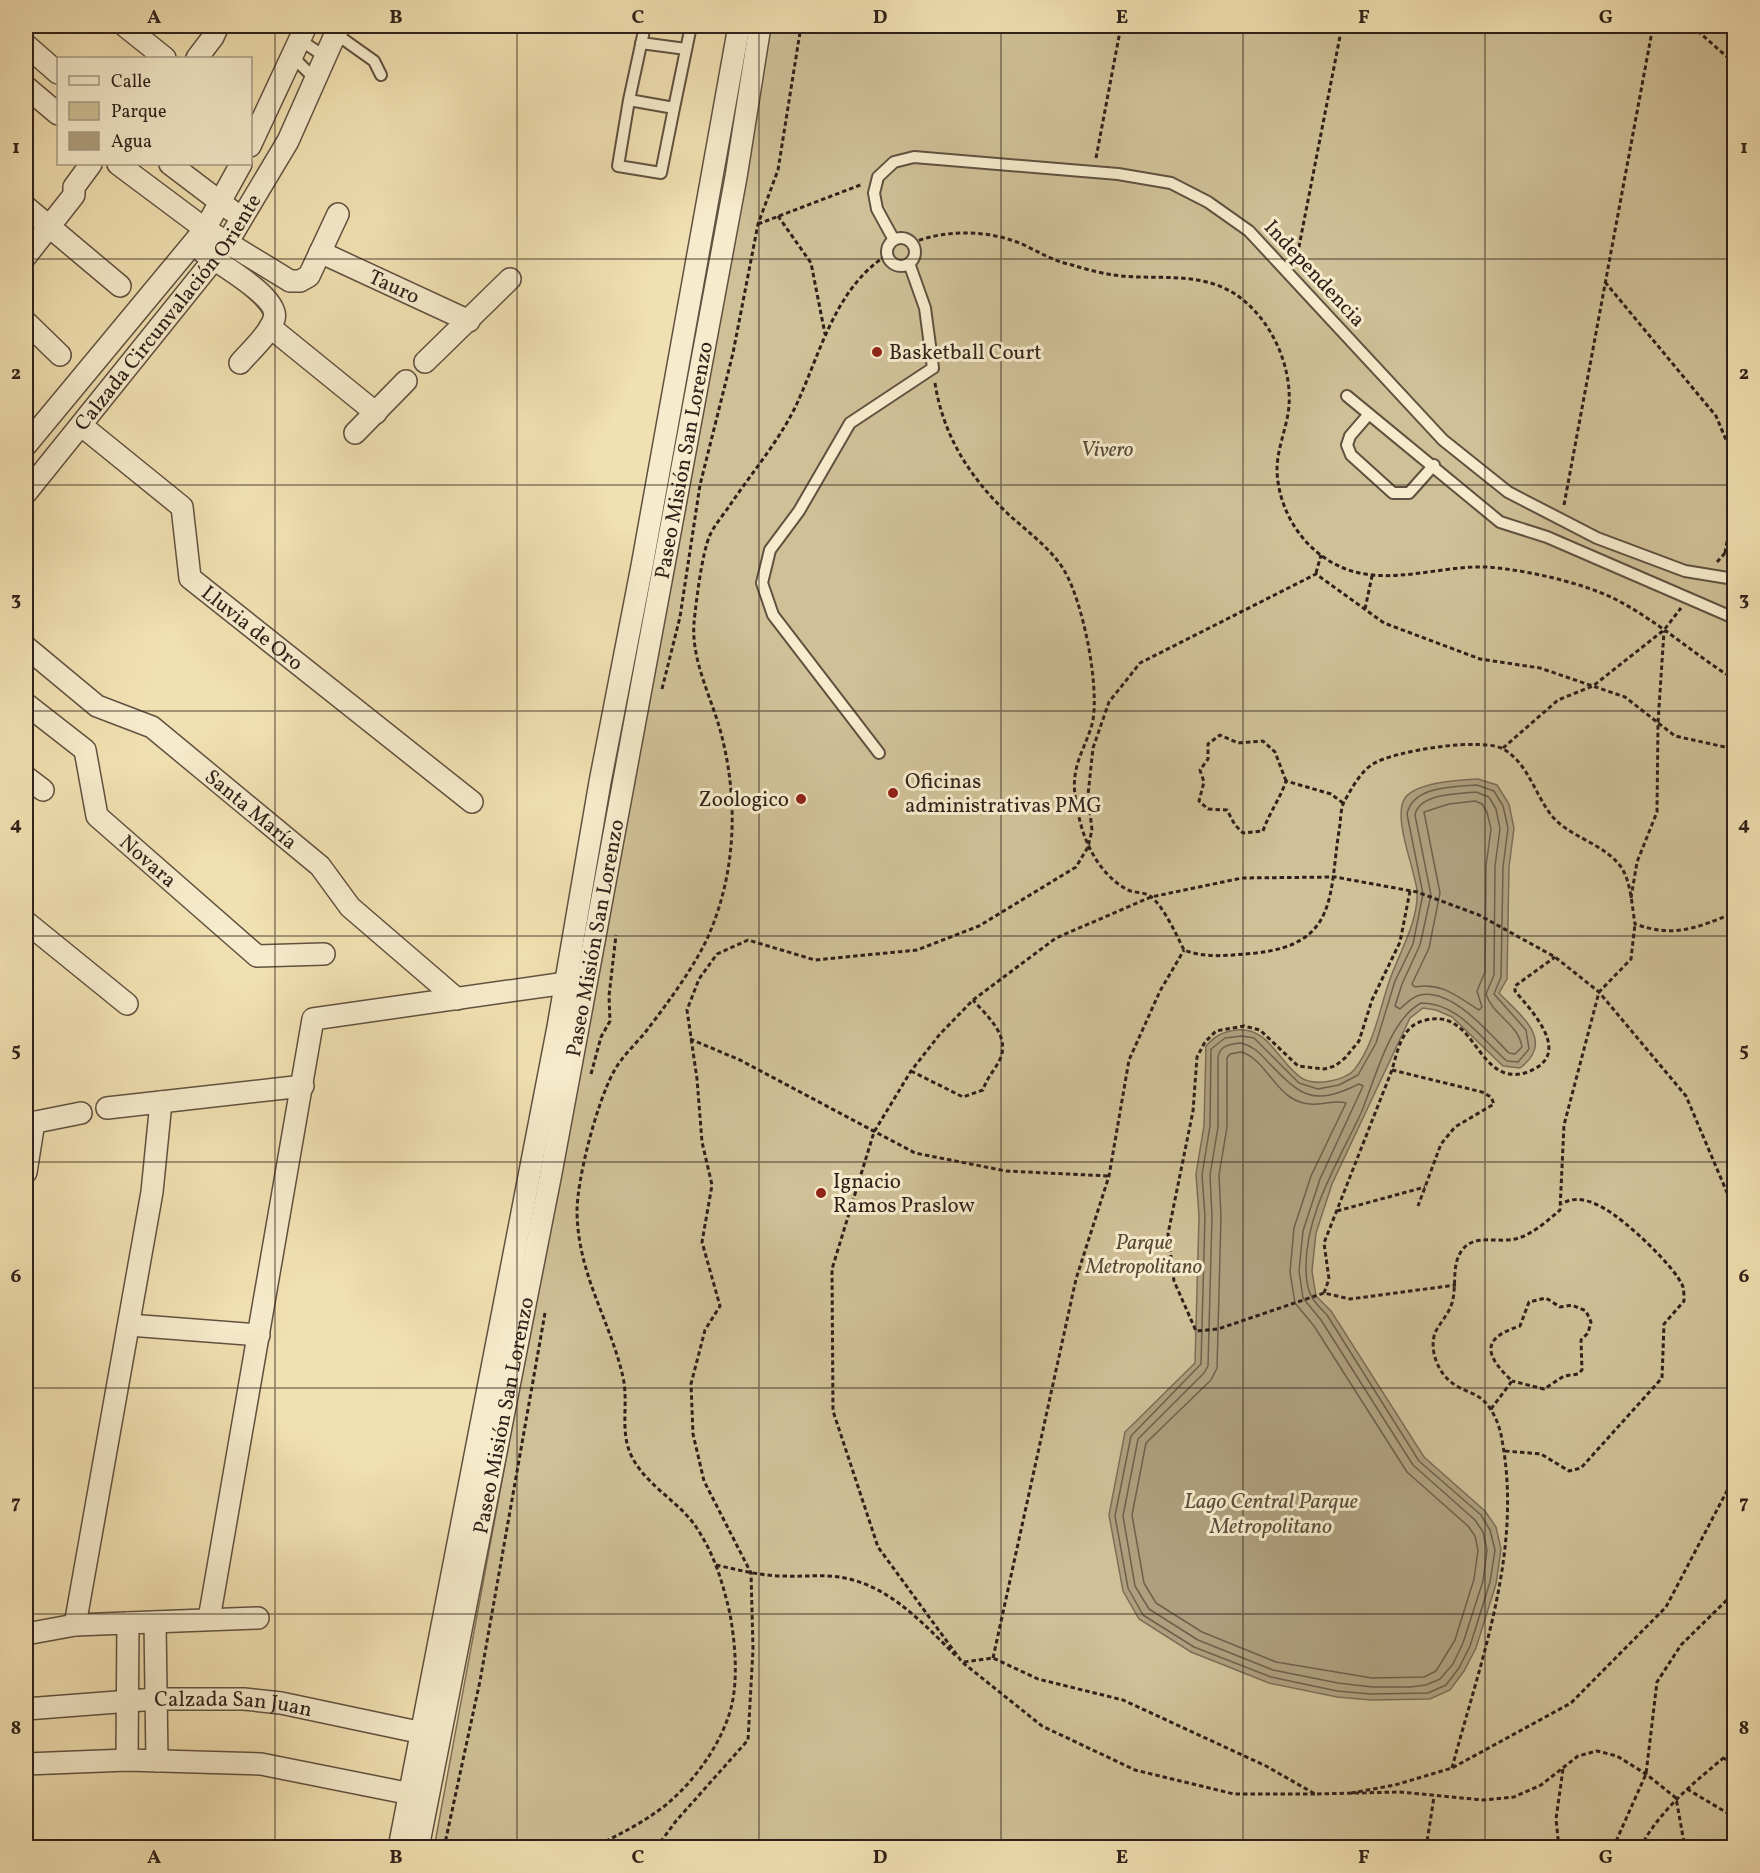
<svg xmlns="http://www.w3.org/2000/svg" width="1760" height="1873" font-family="Vollkorn,serif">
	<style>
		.green { fill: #d0c097; stroke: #807058; stroke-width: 1.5 }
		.water { fill: #af9f7e; stroke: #7c6d56; stroke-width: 1.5 }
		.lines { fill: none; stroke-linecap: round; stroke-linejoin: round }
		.shore { stroke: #6f604c; stroke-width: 1.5 }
		.service-casing { stroke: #605140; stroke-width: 14 }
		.minor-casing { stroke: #605140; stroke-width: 24 }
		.path { stroke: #2f211a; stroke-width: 3; stroke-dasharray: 4.5 3; stroke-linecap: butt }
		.service { stroke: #f6ebcc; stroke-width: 10 }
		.minor { stroke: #f6ebcc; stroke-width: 21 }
		.grid { fill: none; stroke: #2f211a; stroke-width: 1.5; stroke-opacity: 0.55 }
		.poi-dot { fill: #8f2418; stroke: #f6ebcc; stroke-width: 2 }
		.labels { text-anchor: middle; stroke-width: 6; stroke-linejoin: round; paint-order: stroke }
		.street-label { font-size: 21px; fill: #2f211a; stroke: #f6ebcc }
		.poi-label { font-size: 21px; fill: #2f211a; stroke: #f6ebcc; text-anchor: start }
		.park-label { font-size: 21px; font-style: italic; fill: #574939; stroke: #f6ebcc }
		.water-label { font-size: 22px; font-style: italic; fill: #5c4d3d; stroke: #f6ebcc }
		.neatline { fill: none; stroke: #2f211a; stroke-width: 2 }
		.grid-label { font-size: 20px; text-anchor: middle; font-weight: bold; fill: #2f211a }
	</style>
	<rect width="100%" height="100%" fill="#f1e0b1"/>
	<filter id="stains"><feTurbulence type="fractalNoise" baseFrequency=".00333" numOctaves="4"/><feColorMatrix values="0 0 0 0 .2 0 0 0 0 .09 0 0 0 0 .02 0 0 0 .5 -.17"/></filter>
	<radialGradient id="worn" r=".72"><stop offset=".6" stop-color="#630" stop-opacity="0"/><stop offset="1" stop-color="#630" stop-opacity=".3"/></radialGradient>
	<path class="green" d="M771 26H1734V1847L434 1848Z"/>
	<path class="water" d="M1478 779 1497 785 1509 804 1514 828 1509 867 1507 979 1499 993C1521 1016 1556 1041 1520 1068L1503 1066 1452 1017 1436 1010 1423 1008 1410 1018 1332 1184 1316 1233 1312 1271 1316 1296 1331 1311 1424 1457 1485 1511 1496 1527 1501 1549 1496 1584 1476 1648 1464 1671 1450 1690 1430 1699 1371 1700 1337 1697 1269 1683 1191 1652 1139 1619 1123 1591 1109 1515 1125 1432 1195 1363 1199 1216 1196 1174 1204 1126 1206 1046C1215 1036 1222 1032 1236 1030 1270 1026 1279 1065 1303 1079 1312 1083 1321 1083 1330 1081 1337 1080 1349 1076 1354 1070 1374 1045 1379 1011 1389 982 1398 955 1419 921 1417 891 1415 869 1392 817 1405 798 1417 782 1460 780 1478 779Z"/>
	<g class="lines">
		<path class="shore" d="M1477 785 1494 791 1503 806 1508 828 1503 867 1501 977 1494 994 1526 1030 1529 1049 1518 1062 1507 1061C1480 1038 1459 1003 1421 1003 1389 1020 1375 1080 1361 1113 1338 1163 1304 1215 1306 1272 1307 1294 1312 1300 1327 1315L1419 1461 1481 1515 1490 1530 1495 1550 1490 1582 1470 1646 1459 1668 1446 1685 1428 1693 1371 1694 1337 1691 1271 1677 1194 1647 1143 1615 1128 1588 1115 1516 1131 1436 1201 1364 1205 1216 1202 1175 1210 1126 1211 1049 1225 1038 1242 1036 1254 1038 1299 1083 1318 1089 1339 1085 1358 1075 1376 1043 1395 981 1413 944 1423 894 1407 814C1413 786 1453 787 1477 785Z
			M1476 792 1489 797 1496 809 1500 829 1495 866 1494 975 1486 994C1493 1016 1518 1023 1522 1047L1515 1054 1509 1053C1489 1033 1452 988 1420 995 1412 997 1405 1004 1400 1009L1395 1006 1402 984 1420 945 1431 895 1415 815C1419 793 1458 794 1476 792Z
			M1475 801 1482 804 1487 812 1491 829 1486 866 1485 972 1477 991 1482 1007 1479 1010C1458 997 1442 982 1415 987L1412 984 1429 948 1440 893 1424 812 1449 804Z
			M1241 1043C1253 1046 1259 1052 1267 1061 1301 1096 1312 1107 1359 1084L1363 1086 1320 1179 1303 1231 1299 1271 1303 1298 1321 1320 1413 1465 1475 1520 1483 1532 1487 1550 1483 1581 1463 1643 1453 1664 1440 1679 1426 1685 1410 1687H1372L1338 1683 1273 1670 1198 1640 1149 1609 1135 1586 1123 1516 1138 1439 1204 1373 1208 1366 1212 1216 1210 1175 1218 1127V1057C1220 1045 1231 1044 1241 1043Z
			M1241 1052C1261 1057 1273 1086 1290 1097 1313 1112 1330 1098 1346 1103L1311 1176 1294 1228 1290 1272 1295 1303 1314 1326 1407 1472 1468 1526 1475 1536 1478 1550 1474 1579 1455 1640 1436 1671 1424 1677 1372 1678 1276 1662 1202 1632 1156 1603 1144 1583 1132 1515 1146 1443 1211 1380 1217 1368 1221 1216 1219 1175 1227 1127V1058L1230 1054Z"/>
		<g class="service-casing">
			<path id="service" d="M645 26 629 100 674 108 691 26
				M336 34 374 61 381 75
				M300 40 327 58
				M641 43 686 49
				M293 57 316 80
				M629 100 618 166 661 173 674 108
				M887 252a14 14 0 1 1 28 0a14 14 0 1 1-28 0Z
				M894 240 877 209 874 193 878 177 894 162 914 157 1118 174 1171 183 1208 202 1249 231 1443 440 1508 492 1597 538 1685 571 1734 579
				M1347 396 1500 522 1547 537 1734 618
				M1369 414 1350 436 1347 445 1351 455 1393 493H1409L1434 465
				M879 753 773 615 762 583 770 550 799 511 850 423 933 368 925 308 909 263"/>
		</g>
		<g class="minor-casing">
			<g id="minor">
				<path d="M125 26 165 58"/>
				<path d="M26 45 58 73"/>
				<path d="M197 58 213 37 218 26"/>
				<path d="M26 87 58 114"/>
				<path d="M250 146 306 26"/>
				<path d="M118 164 205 229 290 281H300L309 276 338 214"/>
				<path d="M170 164 232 211"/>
				<path d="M26 207 120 286"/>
				<path d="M203 252C218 263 281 298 274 319 269 335 250 351 240 363"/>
				<path id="s1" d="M320 252 469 321"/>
				<path d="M26 256 74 195V187L91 164"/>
				<path d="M26 322 60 355"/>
				<path d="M270 327 376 413"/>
				<path d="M425 362 510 279"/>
				<path id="s2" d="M82 426 182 507 190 578 472 802"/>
				<path d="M355 433 406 381"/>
				<path d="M26 445 205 229 241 164"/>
				<path id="s3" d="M26 493 227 243 288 141 339 26"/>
				<path id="s4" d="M26 647 97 706 152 727 320 866 350 907 457 999"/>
				<path id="s5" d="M26 704 85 750 97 816 257 956 324 954"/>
				<path d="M26 777 43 790"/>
				<path d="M26 922 127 1004"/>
				<path d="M107 1108 303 1086"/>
				<path d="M26 1124 81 1113"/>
				<path d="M26 1172 34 1122"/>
				<path d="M129 1325 259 1335"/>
				<path d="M209 1619 313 1019 566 983"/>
				<path d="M155 1622 157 1761"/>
				<path d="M75 1625 152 1192 161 1102"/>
				<path d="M26 1634 75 1625 258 1618"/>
				<path id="s6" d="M26 1709 156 1699H244L281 1703 432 1735"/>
				<path d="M127 1760 128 1623"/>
				<path d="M26 1764 127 1760 261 1764 421 1796"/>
				<path d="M399 1848 558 1027 600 782 642 566 739 26"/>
				<path id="s7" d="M418 1848 551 1173 736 177 760 26"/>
			</g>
		</g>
		<path class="path" d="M1692 26 1734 63
			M1096 158 1121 26
			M778 216 811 263 825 334
			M758 224 863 184
			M912 243C945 229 989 230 1022 244 1039 252 1053 261 1072 265 1085 269 1100 273 1114 275 1155 281 1197 270 1235 294 1270 317 1292 364 1289 406 1287 428 1277 448 1277 470 1278 508 1300 545 1333 563 1384 592 1444 561 1498 568 1534 572 1581 583 1613 598 1657 620 1693 654 1734 679
			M1296 262 1342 26
			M1605 282 1716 416 1734 459V482
			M935 383C943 435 969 476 1006 512 1025 530 1050 547 1064 570 1083 602 1099 683 1093 720 1089 739 1077 757 1075 776 1073 788 1076 805 1079 817 1085 845 1101 876 1128 890 1135 893 1144 892 1150 896 1163 905 1177 936 1184 950 1207 959 1231 955 1256 953 1338 944 1329 895 1339 831 1341 821 1340 808 1345 800 1352 788 1361 771 1373 764 1393 751 1485 736 1505 750 1528 765 1534 791 1549 812 1566 837 1603 842 1621 867 1631 881 1632 907 1635 924 1675 938 1696 928 1734 913
			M1564 505 1653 26
			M1725 553 1734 503
			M1717 562 1725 553 1734 551
			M1316 573 1321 555
			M1365 609 1372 576
			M662 689 680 617 700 485 733 353 758 224 778 170 801 26
			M1503 748 1558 700 1593 686 1664 630 1681 608
			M1286 781 1275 752 1263 741 1238 743 1220 735 1208 744V759L1200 770 1204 782 1199 801 1208 809 1227 810 1235 825 1243 833 1263 831C1269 813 1280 799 1286 781L1331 794 1343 803
			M1410 891 1400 942 1372 1000 1359 1041 1345 1058 1335 1066 1324 1069 1298 1066 1260 1030 1244 1026 1216 1031 1205 1042 1197 1057 1193 1111 1168 1234 1174 1281 1196 1331 1218 1329 1324 1293 1350 1299 1456 1285
			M1631 898 1637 862 1657 812 1658 723 1664 631
			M690 1039 740 1060 915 1153 1006 1171 1109 1176
			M1392 1070 1482 1092 1491 1097 1494 1104 1455 1127 1441 1144 1418 1206
			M911 1071 963 1097 983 1090C987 1077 996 1069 1001 1057 1009 1034 986 1015 973 1000
			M591 1074 601 1037 610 1021 609 996 616 935
			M1337 1211 1425 1187
			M1324 1293 1329 1279 1324 1243 1392 1070C1398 1049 1402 1025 1426 1020 1469 1010 1474 1062 1505 1073 1516 1076 1526 1074 1536 1068 1569 1049 1530 1009 1515 991V986L1555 957
			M1491 1409 1512 1381C1487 1357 1478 1339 1520 1326L1529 1302 1546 1298 1560 1307 1572 1305 1586 1311 1591 1322 1588 1333 1581 1340 1582 1370 1578 1374 1564 1376 1544 1389 1512 1381
			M1505 1451 1541 1454 1569 1471 1581 1468 1662 1378 1664 1324 1684 1301C1684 1297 1684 1291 1683 1287 1676 1267 1624 1219 1605 1209 1592 1201 1575 1195 1562 1204
			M716 1565C739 1570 761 1576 784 1576 808 1577 830 1573 853 1580 894 1591 927 1627 956 1656
			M993 1658 1076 1279 1109 1176 1129 1060 1160 991 1184 950
			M964 1662 993 1658 1038 1679 1123 1700 1266 1766 1315 1794 1400 1792 1483 1800 1514 1797 1541 1785 1578 1756 1597 1751 1617 1756 1646 1774 1676 1798 1685 1848
			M1723 1758 1734 1763
			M1452 1768C1480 1662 1523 1552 1502 1440 1500 1426 1493 1409 1483 1400 1474 1392 1460 1390 1451 1382 1438 1372 1429 1350 1435 1333 1439 1324 1447 1316 1451 1306 1458 1288 1450 1264 1463 1249 1475 1234 1498 1243 1515 1239 1532 1235 1547 1221 1560 1210L1564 1125 1599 992 1631 959 1635 924
			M1687 1789 1734 1817
			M1351 1793 1395 1785 1452 1768 1571 1703 1666 1607 1729 1487 1734 1456
			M1315 1794H1234L1135 1770 1042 1726 962 1662 878 1547 833 1411 832 1269 874 1132 911 1071 940 1034 973 1000 1056 938 1151 897 1242 878 1335 877 1417 892 1479 915 1555 957 1599 992 1686 1096 1734 1209
			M444 1848 480 1681 545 1313
			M592 1848C614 1837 635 1827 655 1813 689 1790 723 1744 732 1704 738 1676 735 1642 730 1614 723 1584 715 1556 698 1530 681 1502 647 1487 632 1457 619 1432 629 1404 623 1377 610 1320 578 1275 577 1212 577 1178 597 1103 613 1073 621 1057 636 1044 647 1030 667 1004 698 962 710 932 736 870 738 801 722 737 713 700 691 662 694 623 696 603 702 552 710 535 715 524 724 514 730 505 753 471 783 436 799 399 822 347 837 287 887 255
			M656 1848 676 1821 748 1740 753 1649 751 1573 704 1481 693 1434 691 1384 705 1330 720 1306 702 1242 712 1185 702 1142 697 1079 687 1010 699 979 717 954 748 940 815 960 917 950 979 926 1076 867 1088 847 1092 830 1088 795 1093 748 1109 702 1140 663 1316 574 1384 623 1480 659 1540 668 1625 697 1675 736 1734 749
			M1426 1848 1434 1797
			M1559 1848 1556 1819 1563 1769
			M1613 1848 1646 1774 1657 1682 1681 1645 1734 1593
			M1640 1848C1662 1806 1699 1779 1734 1749"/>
		<use href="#service" class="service"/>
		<use href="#minor" class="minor"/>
	</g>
	<path class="grid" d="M275 26V1848M517 26V1848M759 26V1848M1001 26V1848M1243 26V1848M1485 26V1848M26 259H1734M26 485H1734M26 711H1734M26 936H1734M26 1162H1734M26 1388H1734M26 1614H1734"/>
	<g class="poi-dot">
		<circle cx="877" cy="352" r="6"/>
		<circle cx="893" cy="793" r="6"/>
		<circle cx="801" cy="799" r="6"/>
		<circle cx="821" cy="1193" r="6"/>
	</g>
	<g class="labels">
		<g class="street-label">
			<text transform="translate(1315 273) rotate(47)" y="7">Independencia</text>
			<text dy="7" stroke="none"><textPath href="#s1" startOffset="82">Tauro</textPath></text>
			<text dy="7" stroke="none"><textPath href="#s3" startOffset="230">Calzada Circunvalación Oriente</textPath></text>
			<text dy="7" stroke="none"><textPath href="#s7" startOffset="1413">Paseo Misión San Lorenzo</textPath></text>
			<text dy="7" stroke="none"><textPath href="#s2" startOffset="280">Lluvia de Oro</textPath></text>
			<text dy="7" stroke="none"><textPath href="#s4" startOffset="280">Santa María</textPath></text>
			<text dy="7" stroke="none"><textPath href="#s5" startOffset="210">Novara</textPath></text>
			<text dy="7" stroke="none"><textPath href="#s7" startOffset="927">Paseo Misión San Lorenzo</textPath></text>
			<text dy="7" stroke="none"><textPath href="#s7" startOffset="441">Paseo Misión San Lorenzo</textPath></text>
			<text dy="7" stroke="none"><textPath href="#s6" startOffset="208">Calzada San Juan</textPath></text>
		</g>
		<g class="poi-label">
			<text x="889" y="359">Basketball Court</text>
			<text x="905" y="788">Oficinas<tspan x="905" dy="24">administrativas PMG</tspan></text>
			<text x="789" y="806" text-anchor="end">Zoologico</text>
			<text x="833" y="1188">Ignacio<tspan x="833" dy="24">Ramos Praslow</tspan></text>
		</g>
		<g class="park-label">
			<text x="1107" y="456">Vivero</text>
			<text x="1144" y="1249">Parque<tspan x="1144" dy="24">Metropolitano</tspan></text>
		</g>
		<g class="water-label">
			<text x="1271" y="1508">Lago Central Parque<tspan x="1271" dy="25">Metropolitano</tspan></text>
		</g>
	</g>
	<rect width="1760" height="1873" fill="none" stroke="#f1e0b1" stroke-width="66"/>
	<rect x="57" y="57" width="195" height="108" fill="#f6ebcc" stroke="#a69a85" stroke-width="1.5"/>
	<rect x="69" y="76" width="30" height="9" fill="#f6ebcc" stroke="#a69a85" stroke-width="1.5"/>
	<text x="111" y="87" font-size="18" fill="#2f211a">Calle</text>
	<rect x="69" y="102" width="30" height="18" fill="#d0c097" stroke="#a69a85" stroke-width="1.5"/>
	<text x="111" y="117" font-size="18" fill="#2f211a">Parque</text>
	<rect x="69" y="132" width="30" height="18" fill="#af9f7e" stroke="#a69a85" stroke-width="1.5"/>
	<text x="111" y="147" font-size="18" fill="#2f211a">Agua</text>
	<rect x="33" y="33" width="1694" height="1807" class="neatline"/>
	<g class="grid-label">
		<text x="154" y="23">A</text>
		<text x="396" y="23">B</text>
		<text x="638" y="23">C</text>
		<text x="880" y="23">D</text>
		<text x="1122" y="23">E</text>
		<text x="1364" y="23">F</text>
		<text x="1606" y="23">G</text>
		<text x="16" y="153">1</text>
		<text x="1744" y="153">1</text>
		<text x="16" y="379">2</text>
		<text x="1744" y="379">2</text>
		<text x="16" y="605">3</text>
		<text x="1744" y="605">3</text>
		<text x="16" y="830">4</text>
		<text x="1744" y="830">4</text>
		<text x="16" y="1056">5</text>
		<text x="1744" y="1056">5</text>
		<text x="16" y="1282">6</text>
		<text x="1744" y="1282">6</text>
		<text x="16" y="1508">7</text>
		<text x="1744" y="1508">7</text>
		<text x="16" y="1734">8</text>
		<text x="1744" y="1734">8</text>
		<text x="154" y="1863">A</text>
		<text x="396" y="1863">B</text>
		<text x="638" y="1863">C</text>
		<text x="880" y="1863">D</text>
		<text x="1122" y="1863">E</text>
		<text x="1364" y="1863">F</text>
		<text x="1606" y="1863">G</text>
	</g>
	<rect width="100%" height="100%" filter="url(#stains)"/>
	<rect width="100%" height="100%" fill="url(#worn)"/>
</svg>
